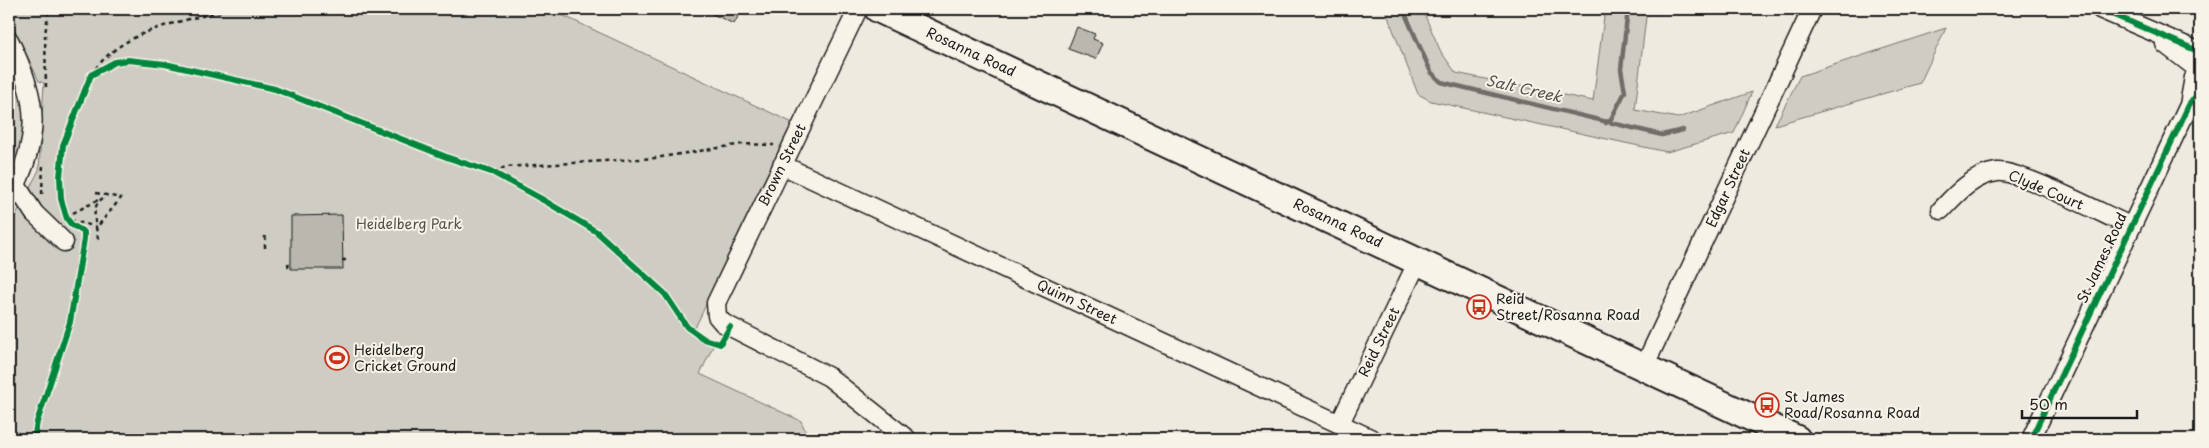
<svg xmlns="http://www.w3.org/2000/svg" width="2209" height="448" font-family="'Playpen Sans',sans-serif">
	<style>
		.green { fill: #cfccc3; stroke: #767470 }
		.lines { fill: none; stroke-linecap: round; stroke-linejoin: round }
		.stream { stroke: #6f6d69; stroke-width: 4.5 }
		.building { fill: #bab7af; stroke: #1c1c1c }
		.minor-casing { stroke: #1c1c1c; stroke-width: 21 }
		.highway-casing { stroke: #1c1c1c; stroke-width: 30 }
		.path { stroke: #1c1c1c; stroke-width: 2.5; stroke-dasharray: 4 4; stroke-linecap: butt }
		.minor { stroke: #f7f3e8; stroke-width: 18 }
		.highway { stroke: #f7f3e8; stroke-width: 26 }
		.cycleway-casing { stroke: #f7f3e8; stroke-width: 9 }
		.cycleway { stroke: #00873e; stroke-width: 6 }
		.labels { text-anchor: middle; stroke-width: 4; stroke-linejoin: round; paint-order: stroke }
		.street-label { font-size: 14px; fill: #1c1c1c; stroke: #f7f3e8 }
		.park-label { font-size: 14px; fill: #52514e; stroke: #f7f3e8 }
		.poi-label { font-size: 14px; fill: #1c1c1c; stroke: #f7f3e8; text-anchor: start }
		.water-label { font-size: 15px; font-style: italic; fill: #535250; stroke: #f7f3e8 }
	</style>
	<rect width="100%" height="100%" fill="#eeeae0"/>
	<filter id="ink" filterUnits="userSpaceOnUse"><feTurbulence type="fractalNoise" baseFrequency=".02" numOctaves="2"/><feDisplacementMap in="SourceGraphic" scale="10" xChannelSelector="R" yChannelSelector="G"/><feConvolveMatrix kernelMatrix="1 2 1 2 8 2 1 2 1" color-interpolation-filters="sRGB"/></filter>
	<g filter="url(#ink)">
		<path class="green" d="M9 9H549L793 123 693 332 715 342 700 374 801 421 809 439H9V228L39 170 44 83 39 81 9 18Z
			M1385 9H1422L1441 52 1456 73 1593 101 1605 9H1647L1635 110 1678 118 1752 92 1734 133 1667 152 1431 101 1418 94Z
			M1946 28 1920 83 1775 125 1800 76Z
			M9 57C20 83 30 116 23 145 20 157 13 170 9 182Z"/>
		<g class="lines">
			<path class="stream" d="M1403 9 1431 72 1441 82 1662 135 1683 130
				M1606 123 1611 119 1625 92 1621 69 1628 9"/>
		</g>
		<path class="building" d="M702 9H742L734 24Z
			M1077 27 1095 34 1093 39 1103 43 1096 59 1068 49Z
			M342 215 343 269H291V216Z"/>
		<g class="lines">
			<g class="minor-casing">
				<path id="minor" d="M858 9 716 303 717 316 723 323 829 377 907 439
					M2100 9 2200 52
					M9 40C40 105 41 135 9 200
					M2165 44 2191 64
					M2189 105 2194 77
					M782 165 1372 439
					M16 185 34 213 64 242
					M1941 210C1956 194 1973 175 1997 172 2018 169 2105 215 2130 226
					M1644 367 1812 9
					M1340 423 1418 261
					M2031 439 2189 105 2200 91"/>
			</g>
			<g class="highway-casing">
				<path id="highway" d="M878 9 1797 439"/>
			</g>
			<path class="path" d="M91 75C122 28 180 23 229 9
				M46 87 45 34 49 9
				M494 173 505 167 655 158 743 144 774 145
				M96 193 121 198 97 227
				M42 194 43 162
				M65 213H73L100 199
				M63 218 97 227
				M265 236V249
				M98 239C96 223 88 204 107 196
				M342 260H347
				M288 263 289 270"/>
			<use href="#minor" class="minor"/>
			<use href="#highway" class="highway"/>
			<g class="cycleway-casing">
				<path id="cycleway" d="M2100 9 2200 52
					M34 439 37 422 70 322 84 239V232L72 225 67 219 61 199 60 177 63 145 91 75 115 62 128 60 165 64 275 89 449 158 494 173 545 201 597 232 665 294 687 327 704 339 720 344 730 327
					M2031 439 2189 105 2200 91"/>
			</g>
			<use href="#cycleway" class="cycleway"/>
		</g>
	</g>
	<defs>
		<g id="bus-ring" transform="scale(1.25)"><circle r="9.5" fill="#f7f3e8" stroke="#c8321e" stroke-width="1.5"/><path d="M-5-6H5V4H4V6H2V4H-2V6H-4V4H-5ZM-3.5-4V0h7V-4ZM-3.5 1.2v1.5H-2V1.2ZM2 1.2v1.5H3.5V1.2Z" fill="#c8321e"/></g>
		<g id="stadium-ring" transform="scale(1.25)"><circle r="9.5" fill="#f7f3e8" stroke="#c8321e" stroke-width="1.5"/><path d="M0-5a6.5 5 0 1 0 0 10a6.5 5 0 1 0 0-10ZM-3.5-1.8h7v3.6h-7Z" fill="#c8321e"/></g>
	</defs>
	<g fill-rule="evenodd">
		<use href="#bus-ring" x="1479" y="307"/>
		<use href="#stadium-ring" x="337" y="358"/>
		<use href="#bus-ring" x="1767" y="405"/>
	</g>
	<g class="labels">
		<g class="street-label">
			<text transform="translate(971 52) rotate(25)" y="5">Rosanna Road</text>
			<text transform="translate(782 165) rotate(-64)" y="5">Brown Street</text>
			<text transform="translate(1728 188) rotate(-65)" y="5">Edgar Street</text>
			<text transform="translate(2046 190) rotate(23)" y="5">Clyde Court</text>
			<text transform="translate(1338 223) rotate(25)" y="5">Rosanna Road</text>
			<text transform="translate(2102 258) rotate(-65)" y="5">St James Road</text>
			<text transform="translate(1077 302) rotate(25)" y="5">Quinn Street</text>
			<text transform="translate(1379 342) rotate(-64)" y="5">Reid Street</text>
		</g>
		<g class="park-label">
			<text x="409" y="229">Heidelberg Park</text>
		</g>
		<g class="poi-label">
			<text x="1496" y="304">Reid<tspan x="1496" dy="16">Street/Rosanna Road</tspan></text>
			<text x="354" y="355">Heidelberg<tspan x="354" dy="16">Cricket Ground</tspan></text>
			<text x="1784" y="402">St James<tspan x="1784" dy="16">Road/Rosanna Road</tspan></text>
		</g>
		<g class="water-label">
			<text transform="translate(1524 89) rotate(13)" y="5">Salt Creek</text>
		</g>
	</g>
	<rect width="2209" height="448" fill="none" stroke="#f7f3e8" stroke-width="30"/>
	<rect x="15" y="15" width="2179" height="418" fill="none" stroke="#1c1c1c" stroke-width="2" filter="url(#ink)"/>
	<path d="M2022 410v8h115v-8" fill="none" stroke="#1c1c1c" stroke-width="2.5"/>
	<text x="2029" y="410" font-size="15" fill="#1c1c1c" stroke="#f7f3e8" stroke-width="4" paint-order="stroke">50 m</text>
</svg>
